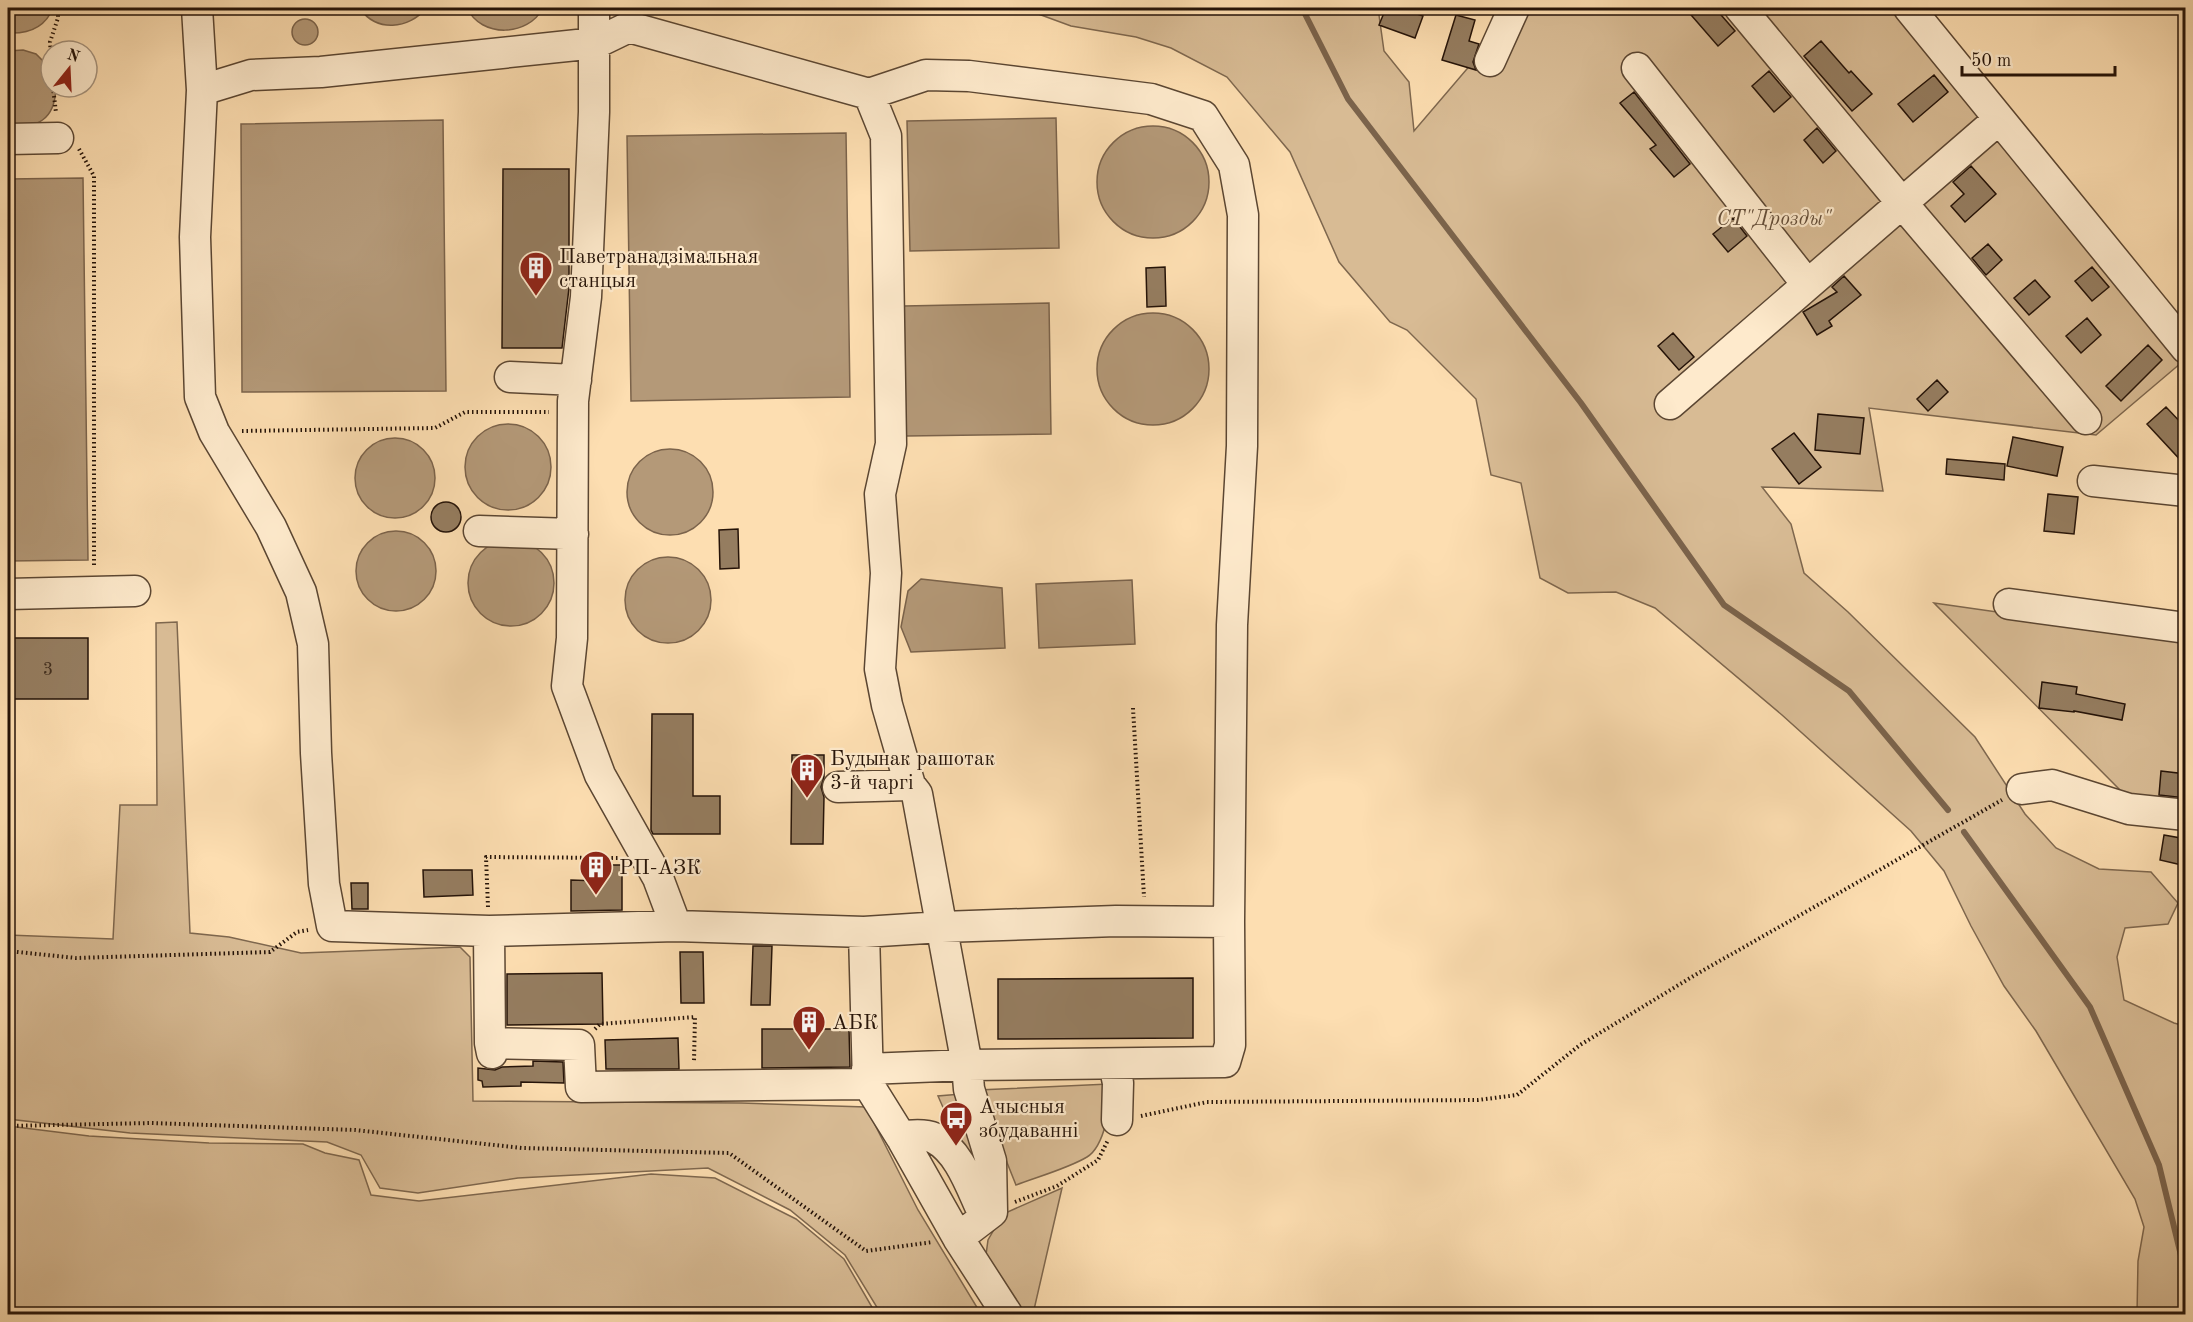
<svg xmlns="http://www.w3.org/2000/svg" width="2193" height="1322" font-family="'Old Standard TT',serif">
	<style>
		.green { fill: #d8bb94; stroke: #7e674e; stroke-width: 1.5 }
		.water { fill: #b49978; stroke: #7b634b; stroke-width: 1.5 }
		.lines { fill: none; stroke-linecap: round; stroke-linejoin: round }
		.stream { stroke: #7b634b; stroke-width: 6 }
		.building { fill: #957d60; stroke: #251308; stroke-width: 1.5 }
		.minor-casing { stroke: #5b4632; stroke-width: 33 }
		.path { stroke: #251308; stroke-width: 4; stroke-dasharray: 1.5 3; stroke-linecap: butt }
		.minor { stroke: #feeacc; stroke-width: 30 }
		.labels { text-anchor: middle; stroke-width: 4.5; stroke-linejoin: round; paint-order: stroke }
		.number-label { font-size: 18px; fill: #412e1e }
		.park-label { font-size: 21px; font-style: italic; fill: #644e39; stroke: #feeacc }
		.poi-label { font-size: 21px; fill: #251308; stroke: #feeacc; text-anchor: start }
	</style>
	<rect width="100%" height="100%" fill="#fddeb1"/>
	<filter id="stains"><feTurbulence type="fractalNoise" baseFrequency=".00333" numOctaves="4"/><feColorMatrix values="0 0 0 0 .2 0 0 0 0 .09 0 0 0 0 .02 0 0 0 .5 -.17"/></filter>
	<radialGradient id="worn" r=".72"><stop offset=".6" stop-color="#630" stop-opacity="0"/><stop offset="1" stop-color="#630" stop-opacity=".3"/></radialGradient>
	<path class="green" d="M1022 8H1378L1384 51 1409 82 1414 131 1519 8H1895L2181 363 2096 435 1869 408 1883 491 1762 487 1791 524 1804 573 1848 612 1975 737 2025 814 2056 848 2099 869 2151 872 2178 903 2168 924 2125 928 2117 957 2124 1000 2174 1023 2185 1026V1314H2137L2138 1261 2144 1227 2135 1199 2036 1031 2004 986 1971 926 1944 871 1911 831 1782 715 1655 608 1616 592 1568 593 1540 578 1521 483 1491 475 1476 399 1407 330 1390 322 1339 262 1290 152 1227 77 1171 48 1136 37 1071 26Z
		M1934 603 2185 639V804L2129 799Z
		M177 622 190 933 229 937 301 953 460 947 470 957 473 1101 741 1103 866 1107 918 1210 981 1314H881L845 1255 790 1210 708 1168 518 1178 418 1193 380 1188 361 1155 327 1142 130 1133 8 1119V935L113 939 120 805H157L156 623Z
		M1109 1084C1113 1102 1104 1147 1087 1157 1069 1168 1037 1177 1016 1185L978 1090Z
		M961 1094 986 1163 983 1198 938 1096Z
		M8 1126 89 1136 209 1143 303 1144 325 1153 359 1160 371 1195 419 1201 651 1174 715 1178 796 1219 844 1259 876 1314H8Z
		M1062 1188 1033 1314H1016L985 1262 988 1240 1003 1214Z"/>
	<path class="water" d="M8 8H53C45 28 28 34 8 33Z
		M360 8H426C410 29 375 33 360 8Z
		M467 8H543C528 37 481 38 467 8Z
		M292 32a13 13 0 1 1 26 0a13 13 0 1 1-26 0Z
		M23 50 36 54 51 69V87H56C55 122 37 126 8 129V51Z
		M1056 118 1059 248 910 251 907 121Z
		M443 120 446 391 242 392 241 124Z
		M1097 182a56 56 0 1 1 112 0a56 56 0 1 1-112 0Z
		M846 133 850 397 631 401 627 136Z
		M83 178 88 560 8 561V179Z
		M1049 303 1051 434 906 436 904 306Z
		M1097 369a56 56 0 1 1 112 0a56 56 0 1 1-112 0Z
		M465 467a43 43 0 1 1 86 0a43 43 0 1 1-86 0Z
		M355 478a40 40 0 1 1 80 0a40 40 0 1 1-80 0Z
		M627 492a43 43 0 1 1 86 0a43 43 0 1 1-86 0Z
		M356 571a40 40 0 1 1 80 0a40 40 0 1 1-80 0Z
		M468 583a43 43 0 1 1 86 0a43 43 0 1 1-86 0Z
		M625 600a43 43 0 1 1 86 0a43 43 0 1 1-86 0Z
		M921 579 1002 588 1005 648 911 652 901 627 908 591Z
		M1132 580 1135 644 1039 648 1036 584Z"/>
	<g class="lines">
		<path class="stream" d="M1302 8 1348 99 1581 403 1724 605 1849 691 1948 810
			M1964 832 2090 1007 2159 1165 2186 1276"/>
	</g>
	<path class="building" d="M1386 8H1399L1423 16 1415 38 1379 25Z
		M1685 8H1715L1735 31 1718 46Z
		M1456 15 1475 20 1469 41 1479 44 1473 62 1476 70 1442 60Z
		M1821 41 1849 73 1851 71 1872 94 1852 111 1804 56Z
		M1769 71 1791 97 1774 112 1752 86Z
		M1934 75 1948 92 1913 122 1898 104Z
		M1634 92 1690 164 1674 177 1650 149 1656 145 1620 103Z
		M1817 128 1836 151 1823 163 1804 140Z
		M1971 166 1996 194 1965 222 1951 206 1964 194 1953 182Z
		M503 169H569V288L562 348H502Z
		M1733 218 1747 236 1728 252 1713 234Z
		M1988 244 2002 260 1986 275 1972 258Z
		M1165 267 1166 306 1147 307 1146 268Z
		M2092 267 2109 287 2092 301 2075 281Z
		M1844 276 1861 295 1829 321 1832 326 1817 335 1803 312 1837 292 1832 287Z
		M2035 280 2050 297 2029 315 2014 298Z
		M2087 318 2101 335 2081 353 2066 336Z
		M1673 333 1694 357 1679 370 1658 346Z
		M2148 345 2162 360 2121 401 2106 386Z
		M1937 380 1948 392 1928 411 1917 399Z
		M2166 407 2186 428V466L2147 424Z
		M1818 414 1864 418 1860 454 1815 450Z
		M1794 433 1821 467 1799 484 1772 449Z
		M2013 437 2063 447 2057 476 2007 466Z
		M1947 459 2005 464 2004 480 1946 474Z
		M2048 494 2078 497 2074 534 2044 531Z
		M431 517a15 15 0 1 1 30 0a15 15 0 1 1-30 0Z
		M738 529 739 568 720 569 719 530Z
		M8 638H88V699H8Z
		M2042 682 2077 687 2076 694 2125 704 2122 720 2074 711V712L2039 708Z
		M652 714H693V796H720V834H653L651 830Z
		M792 755H824V777L821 787 824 797 823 844H791Z
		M2161 771 2186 774V798L2159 795Z
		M2164 835 2186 839V866L2160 860Z
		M599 865H622V910L571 911V880L599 881Z
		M423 870H472L473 895 424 897Z
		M351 883H368V909H352Z
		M753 946H772L770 1005H751Z
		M680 952H703L704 1003H681Z
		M602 973 603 1024 507 1025V974Z
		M1193 978V1038L998 1039V979Z
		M762 1029H849L850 1067 762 1068Z
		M678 1038 679 1069H606L605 1040Z
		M533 1061 563 1062 564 1083 521 1082V1086L483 1087 482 1081 478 1080V1068L495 1070 502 1067 533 1066Z"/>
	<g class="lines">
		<g class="minor-casing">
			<path id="minor" d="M197 8 202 90
				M594 8V112L586 297 573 401 572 638 567 686 600 775 658 878 676 926
				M1740 8 1902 203 2086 419
				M1909 8 2186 348
				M1490 61 1514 8
				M1637 68 1807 284
				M869 94 886 136 891 444 880 494 886 573 880 669 887 705 910 785
				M8 139 58 138
				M510 377 576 380
				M1670 404 1999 119
				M2093 481 2186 491
				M479 531 573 534
				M8 594 135 591
				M2009 604 2186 628
				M838 787 910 785 917 794 967 1065 969 1089 991 1161 992 1212 958 1238
				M2022 789 2052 785 2129 809 2186 815
				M489 931 490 1043 492 1053
				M864 932 868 1084 901 1137 958 1238 1007 1314
				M490 1043 579 1045 581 1087 868 1084
				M1114 1064 1118 1083 1117 1120
				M867 1069 967 1065 1225 1062 1230 1045 1229 922 1232 625 1242 446 1243 215 1234 165 1203 116 1151 99 969 76 926 75 869 94 629 27 596 43 321 72 251 75 202 90 195 237 200 397 214 432 271 527 301 592 313 644 316 753 324 884 332 926 489 931 676 926 864 932 942 927 1116 921 1229 922
				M901 1137C910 1135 925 1134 934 1138 961 1152 972 1191 985 1217"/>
		</g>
		<path class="path" d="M51 56 50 42 58 18V8
			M53 87 56 113
			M79 149 94 176V567
			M242 431 435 428 465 412H549
			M1133 708 1144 897
			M488 907 486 857 618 858
			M8 951 76 958 270 952 297 932 308 930
			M595 1029 600 1024 695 1017 694 1061
			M1141 1116 1207 1102 1478 1100 1517 1095 1580 1045 1695 975 2002 800
			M8 1126 151 1123 355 1130 522 1148 729 1153 866 1251 933 1242
			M1015 1202 1057 1186 1098 1160 1108 1140"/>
		<use href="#minor" class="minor"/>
	</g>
	<defs>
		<g id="building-pin" transform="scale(1.725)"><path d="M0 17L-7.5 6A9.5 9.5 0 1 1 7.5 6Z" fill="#8f2418" stroke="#feeacc"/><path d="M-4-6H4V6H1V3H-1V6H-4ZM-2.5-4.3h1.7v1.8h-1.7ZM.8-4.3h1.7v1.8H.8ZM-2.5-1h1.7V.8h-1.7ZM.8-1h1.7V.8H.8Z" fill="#fff"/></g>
		<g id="bus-pin" transform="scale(1.725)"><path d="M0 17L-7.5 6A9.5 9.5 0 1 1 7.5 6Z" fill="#8f2418" stroke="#feeacc"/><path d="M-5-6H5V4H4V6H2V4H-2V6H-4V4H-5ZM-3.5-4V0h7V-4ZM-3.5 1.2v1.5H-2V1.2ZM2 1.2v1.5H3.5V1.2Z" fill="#fff"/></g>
	</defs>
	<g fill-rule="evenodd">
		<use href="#building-pin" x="536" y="268"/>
		<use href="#building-pin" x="807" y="770"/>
		<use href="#building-pin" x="596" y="867"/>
		<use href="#building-pin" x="809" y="1022"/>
		<use href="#bus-pin" x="956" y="1118"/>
	</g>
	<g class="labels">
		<g class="number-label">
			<text x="48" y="675">3</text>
		</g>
		<g class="park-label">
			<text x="1774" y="225">СТ"Дрозды"</text>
		</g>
		<g class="poi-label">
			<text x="559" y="263">Паветранадзімальная<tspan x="559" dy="24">станцыя</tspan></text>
			<text x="830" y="765">Будынак рашотак<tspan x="830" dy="24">3-й чаргі</tspan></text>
			<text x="619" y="874">РП-АЗК</text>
			<text x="832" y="1029">АБК</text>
			<text x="979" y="1113">Ачысныя<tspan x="979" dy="24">збудаванні</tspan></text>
		</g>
	</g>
	<rect width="2193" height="1322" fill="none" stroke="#fddeb1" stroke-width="30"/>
	<rect x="9" y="9" width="2175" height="1304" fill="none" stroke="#251308" stroke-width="3"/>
	<rect x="15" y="15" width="2163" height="1292" fill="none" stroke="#251308" stroke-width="1.5"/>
	<g transform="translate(69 69) rotate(18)"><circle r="28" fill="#feeacc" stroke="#a7947e" stroke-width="1.5"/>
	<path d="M0-4.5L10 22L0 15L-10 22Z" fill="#8f2418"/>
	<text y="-9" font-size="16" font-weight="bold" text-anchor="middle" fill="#251308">N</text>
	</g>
	<path d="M1962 66v9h153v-9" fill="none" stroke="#251308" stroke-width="3"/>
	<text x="1971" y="66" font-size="18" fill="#251308" stroke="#feeacc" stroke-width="4.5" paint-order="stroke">50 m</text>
	<rect width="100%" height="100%" filter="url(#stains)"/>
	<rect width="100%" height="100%" fill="url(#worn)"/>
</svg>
